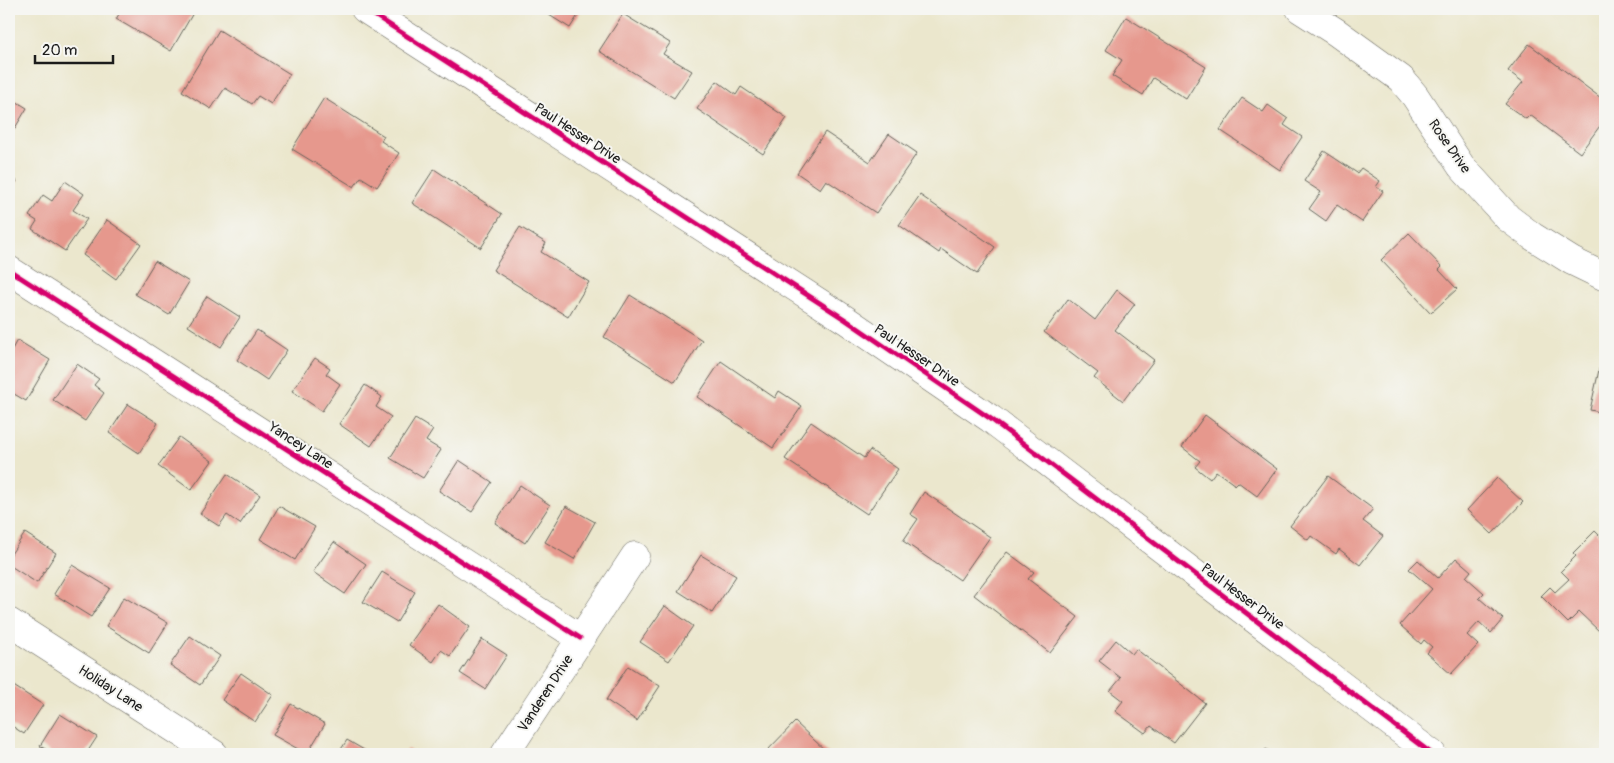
<svg xmlns="http://www.w3.org/2000/svg" width="1614" height="763" font-family="Pangolin,sans-serif">
	<style>
		.building { fill: #e6988d }
		.lines { fill: none; stroke-linecap: round; stroke-linejoin: round }
		.minor-casing { stroke: #64635a; stroke-width: 29 }
		.minor { stroke: #fff; stroke-width: 28 }
		.cycleway-casing { stroke: #f6f6f2; stroke-width: 8 }
		.cycleway { stroke: #d6006c; stroke-width: 5 }
		.labels { text-anchor: middle; stroke-width: 4; stroke-linejoin: round; paint-order: stroke }
		.street-label { font-size: 14px; fill: #1c1c1c; stroke: #f6f6f2 }
	</style>
	<rect width="100%" height="100%" fill="#f6f6f2"/>
	<filter id="ink" filterUnits="userSpaceOnUse"><feTurbulence type="fractalNoise" baseFrequency=".02" numOctaves="2"/><feDisplacementMap in="SourceGraphic" scale="10" xChannelSelector="R" yChannelSelector="G"/><feConvolveMatrix kernelMatrix="1 2 1 2 8 2 1 2 1" color-interpolation-filters="sRGB"/></filter>
	<filter id="wash" filterUnits="userSpaceOnUse"><feTurbulence type="fractalNoise" baseFrequency=".0096" numOctaves="4" result="noise"/><feDisplacementMap in="SourceGraphic" scale="20" xChannelSelector="R" yChannelSelector="G"/><feGaussianBlur stdDeviation="1.12" result="paint"/><feColorMatrix in="noise" values="0 0 0 0 0 0 0 0 0 0 0 0 0 0 0 0 0 1.4 0 .05"/><feComposite in="paint" operator="in"/></filter>
	<g filter="url(#wash)">
		<rect width="100%" height="100%" fill="#ebe7cd"/>
		<g id="blocks">
			<path class="building" d="M117 9H186L193 13 171 51 116 19 121 11Z
				M553 9H582L570 28 549 15Z
				M623 14 670 43 663 54 692 71 674 98 599 51Z
				M1126 17 1206 67 1186 99 1153 78 1143 95 1112 76 1122 60 1106 50Z
				M219 30 290 74 271 104 258 96 252 104 225 88 211 109 182 91Z
				M1529 44 1605 101V119L1580 153 1530 115 1526 119 1505 104 1523 82 1508 71Z
				M717 81 736 95 741 87 787 118 763 154 697 109Z
				M9 97 27 108 9 138Z
				M324 98 384 136 381 141 399 153 377 187 361 177 354 187 292 149Z
				M1242 98 1263 112 1268 105 1288 119 1284 125 1302 137 1280 170 1220 130Z
				M825 132 870 162 889 134 917 153 876 213 826 180 820 189 797 173Z
				M1324 151 1357 173 1361 168 1380 181 1376 187 1383 191 1362 222 1337 205 1326 221 1309 209 1321 192 1304 181Z
				M434 169 502 214 481 248 412 203Z
				M9 176 17 181 9 193Z
				M65 181 84 194 73 210 87 219 65 251 32 229 37 221 29 216 43 195 52 201Z
				M920 195 995 247 977 274 941 249 939 253 899 225Z
				M107 220 141 244 116 279 83 255Z
				M520 227 546 243 541 252 589 282 568 317 493 270Z
				M1409 233 1442 267 1439 270 1457 289 1431 313 1381 260Z
				M155 261 189 282 169 315 135 294Z
				M1117 290 1135 304 1115 330 1154 360 1123 401 1094 378 1098 373 1044 332 1068 299 1095 320Z
				M630 295 702 340 675 382 604 337Z
				M207 296 240 317 221 347 188 326Z
				M257 330 287 350 267 380 237 360Z
				M17 340 50 360 26 401 9 391V355Z
				M315 358 330 368 326 374 340 384 322 411 292 391Z
				M721 361 775 398 779 391 802 406 773 448 697 397Z
				M1601 361 1605 362V413L1590 410Z
				M77 364 99 379 94 385 104 393 85 421 53 400Z
				M365 385 382 397 376 407 391 417 371 446 339 424Z
				M128 404 158 423 139 453 109 433Z
				M1205 415 1277 469 1257 496 1238 482 1235 485 1216 471 1210 479 1195 467 1200 461 1182 447Z
				M415 419 433 430 426 441 441 450 423 478 390 458Z
				M811 422 864 458 870 450 898 469 867 514 785 459Z
				M179 437 212 461 191 490 158 466Z
				M459 460 492 482 472 512 439 491Z
				M227 474 260 495 240 524 227 515 219 526 200 514Z
				M1328 476 1373 509 1363 521 1383 536 1360 565 1339 549 1336 554 1311 536 1308 540 1290 526Z
				M1497 478 1523 502 1492 534 1467 510Z
				M520 485 550 505 525 543 495 523Z
				M924 492 990 537 960 580 903 541 918 519 910 514Z
				M279 506 315 527 295 560 260 539Z
				M566 506 595 522 574 559 545 542Z
				M1595 531 1605 541V625L1599 631 1579 612 1568 623 1541 596 1550 587 1555 592 1569 579 1561 571 1576 556 1573 553Z
				M25 533 56 553 37 583 9 565V557Z
				M334 542 366 564 345 594 313 572Z
				M1007 552 1034 572 1028 579 1078 617 1050 653 974 595Z
				M701 555 736 576 712 613 678 591Z
				M1456 558 1471 571 1466 577 1484 593 1479 598 1503 619 1491 633 1479 622 1467 635 1478 645 1451 674 1427 653 1432 647 1424 640 1421 644 1400 625 1432 589 1409 569 1418 560 1438 578Z
				M72 565 110 588 91 617 54 594Z
				M382 572 415 592 397 622 363 602Z
				M124 597 168 623 149 653 106 626Z
				M438 604 470 627 450 656 441 650 433 662 409 645Z
				M665 606 693 626 669 661 640 642Z
				M190 636 220 656 200 685 170 665Z
				M482 639 507 655 485 689 460 673Z
				M1116 640 1132 654 1136 649 1205 703 1174 743 1151 726 1145 733 1115 711 1123 701 1110 691 1121 678 1099 661Z
				M628 666 660 686 637 721 606 700Z
				M241 673 273 695 255 722 222 700Z
				M9 683 43 705 24 734 9 724Z
				M291 704 325 724 307 754 273 735Z
				M60 714 97 737 86 754H54L40 746Z
				M795 722 829 754H764Z
				M347 740 371 754H338Z
				M407 749 415 754H404Z
				M1266 749 1273 754H1261Z"/>
		</g>
	</g>
	<g filter="url(#ink)">
		<use href="#blocks" fill-opacity="0" stroke="#64635a" stroke-width="1"/>
		<g class="lines">
			<g class="minor-casing">
				<path id="minor" d="M365 9 846 320 991 419 1432 754
					M1300 9 1336 32 1401 79 1415 96 1461 166 1508 218 1532 236 1572 261 1605 277
					M9 270 580 638
					M9 622 214 754
					M505 754 635 556"/>
			</g>
			<use href="#minor" class="minor"/>
			<g class="cycleway-casing">
				<path id="cycleway" d="M365 9 846 320 991 419 1432 754
					M9 270 580 638"/>
			</g>
			<use href="#cycleway" class="cycleway"/>
		</g>
	</g>
	<g class="labels">
		<g class="street-label">
			<text transform="translate(578 133) rotate(33)" y="5">Paul Hesser Drive</text>
			<text transform="translate(1450 146) rotate(55)" y="5">Rose Drive</text>
			<text transform="translate(917 355) rotate(34)" y="5">Paul Hesser Drive</text>
			<text transform="translate(301 445) rotate(33)" y="5">Yancey Lane</text>
			<text transform="translate(1243 596) rotate(37)" y="5">Paul Hesser Drive</text>
			<text transform="translate(111 688) rotate(33)" y="5">Holiday Lane</text>
			<text transform="translate(545 693) rotate(-57)" y="5">Vanderen Drive</text>
		</g>
	</g>
	<rect width="1614" height="763" fill="none" stroke="#f6f6f2" stroke-width="30"/>
	<path d="M35 55v8h78v-8" fill="none" stroke="#1c1c1c" stroke-width="2.5"/>
	<text x="42" y="55" font-size="15" fill="#1c1c1c" stroke="#f6f6f2" stroke-width="4" paint-order="stroke">20 m</text>
</svg>
